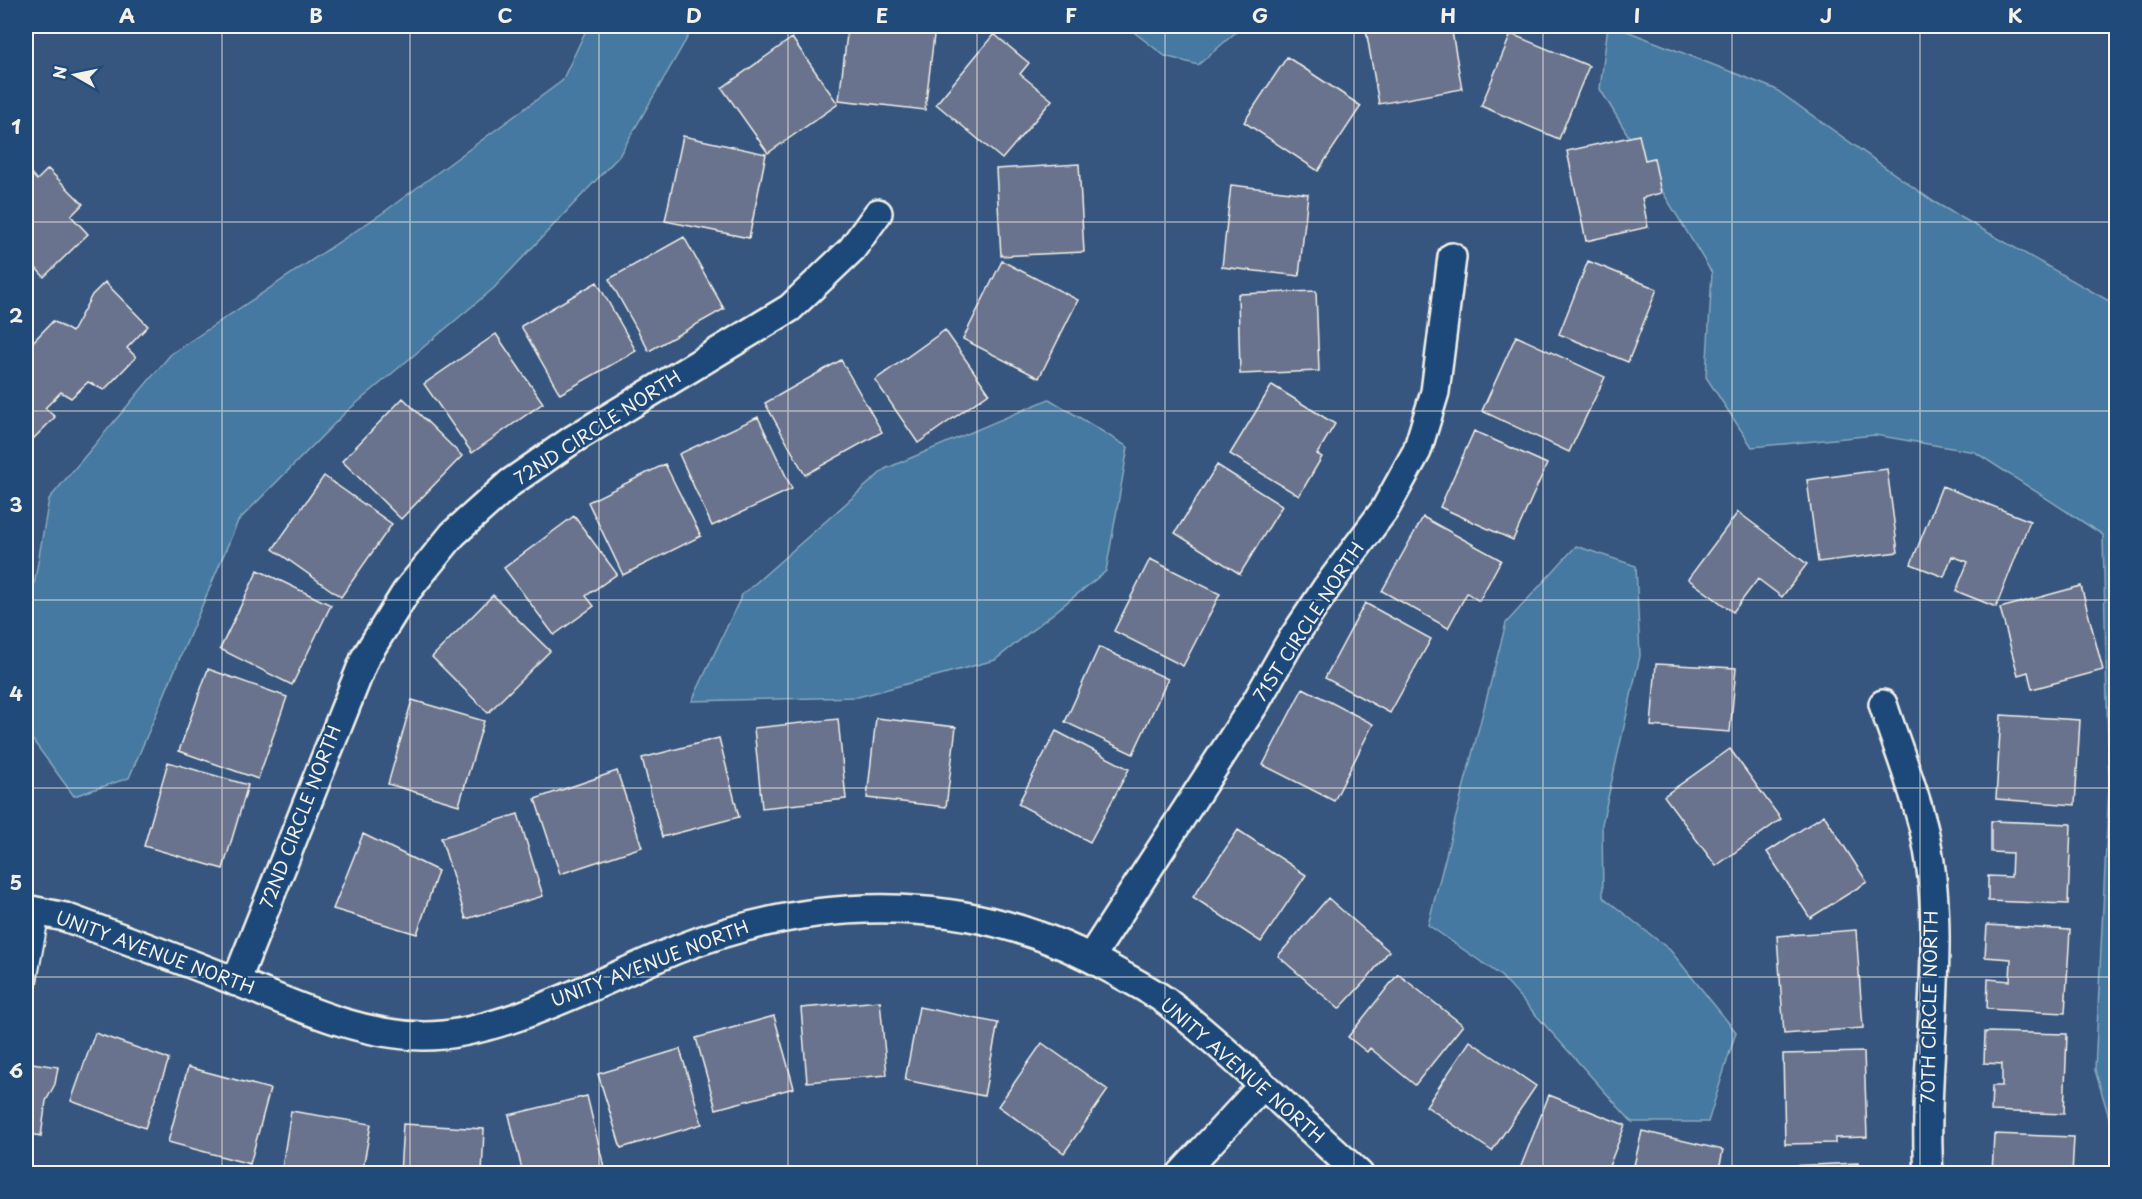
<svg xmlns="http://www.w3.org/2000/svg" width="2142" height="1199" font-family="'Playpen Sans',sans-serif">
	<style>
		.water { fill: #4479a1; stroke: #8aa9bd; stroke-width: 1.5 }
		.building { fill: #6b738d; stroke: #f4f1e8; stroke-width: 1.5 }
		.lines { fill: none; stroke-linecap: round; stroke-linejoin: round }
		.service-casing { stroke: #f4f1e8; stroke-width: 18 }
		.minor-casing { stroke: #f4f1e8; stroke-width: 32 }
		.service { stroke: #1f4a7a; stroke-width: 14 }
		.minor { stroke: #1f4a7a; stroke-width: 27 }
		.grid { fill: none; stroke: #f4f1e8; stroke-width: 1.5; stroke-opacity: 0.55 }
		.labels { text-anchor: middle; stroke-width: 4.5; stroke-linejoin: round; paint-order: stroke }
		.street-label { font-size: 18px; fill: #f4f1e8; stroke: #1f4a7a }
		.neatline { fill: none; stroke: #f4f1e8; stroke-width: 2 }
		.grid-label { font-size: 20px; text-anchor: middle; font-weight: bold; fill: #f4f1e8 }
	</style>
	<rect width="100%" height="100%" fill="#365680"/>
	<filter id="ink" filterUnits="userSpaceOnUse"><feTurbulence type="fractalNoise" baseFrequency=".0167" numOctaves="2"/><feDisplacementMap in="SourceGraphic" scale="12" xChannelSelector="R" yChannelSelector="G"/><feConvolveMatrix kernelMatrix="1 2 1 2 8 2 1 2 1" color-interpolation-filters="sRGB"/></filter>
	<g filter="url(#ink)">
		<path class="water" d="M588 26H694L619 156 494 288 346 412 238 521 129 778 74 796 26 731V631L49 499 171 354 384 212 562 81Z
			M1126 26H1243L1198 65 1165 56Z
			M1608 26H1614L1775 89 1934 202 2116 305V1128L2114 1134 2095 1070 2109 786 2103 535 1975 452 1875 435 1752 447 1706 377 1712 273 1600 89Z
			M1049 399 1128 447 1106 571 995 660 858 697 692 701 742 595 885 469Z
			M1576 546 1636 566 1640 656 1602 824 1603 897 1670 950 1736 1032 1708 1122H1632L1500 975 1428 925 1506 623Z"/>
		<path class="building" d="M848 26 935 27 925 110 839 100Z
			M1388 26H1451L1462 89 1379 104 1366 30Z
			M994 34 1029 63 1020 74 1052 100 1002 159 936 104Z
			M1511 34 1589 66 1559 139 1481 106Z
			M792 38 838 104 768 153 722 88Z
			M1287 57 1361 106 1318 171 1244 122Z
			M1639 135 1645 160 1654 158 1661 193 1642 198 1648 227 1586 241 1567 151Z
			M683 136 766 154 749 238 665 221Z
			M1079 164 1084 252 1001 256 996 169Z
			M26 168 37 180 48 169 83 204 71 216 88 234 44 277 26 257Z
			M1231 185 1308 194 1299 276 1222 267Z
			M684 237 724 309 649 351 609 279Z
			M1002 261 1078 300 1039 378 963 339Z
			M1588 261 1657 289 1628 362 1559 334Z
			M105 282 148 326 127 348 136 357 104 390 88 382 71 398 61 392 45 408 55 417 26 446V349L53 321 72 332 92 295Z
			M597 282 636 351 560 394 521 326Z
			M1316 291 1319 371 1240 374 1238 294Z
			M945 330 989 393 918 443 875 380Z
			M496 334 543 403 472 453 424 384Z
			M1516 336 1605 377 1569 452 1482 411Z
			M841 360 882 432 805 475 765 403Z
			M1272 385 1335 424 1317 454 1322 457 1299 496 1230 454Z
			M403 398 462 456 401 519 342 461Z
			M758 417 792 489 712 526 679 454Z
			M1474 431 1547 464 1513 540 1440 507Z
			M665 464 701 536 623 575 588 502Z
			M1217 465 1282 506 1240 574 1175 533Z
			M1887 469 1898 552 1818 562 1807 480Z
			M324 476 392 524 341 597 273 549Z
			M1942 486 2030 521 1996 607 1956 591 1968 562 1952 556 1944 577 1911 564Z
			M1738 512 1807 564 1782 597 1758 579 1733 612 1688 579Z
			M574 516 617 574 586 596 594 606 554 635 504 568Z
			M1423 517 1501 560 1479 601 1467 593 1448 628 1382 591Z
			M1150 559 1220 594 1183 666 1114 631Z
			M258 570 331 605 292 685 220 649Z
			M2081 586 2103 670 2032 689 2028 672 2018 675 2000 608Z
			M493 595 550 651 488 713 432 657Z
			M1365 603 1431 639 1390 713 1325 678Z
			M1099 647 1168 679 1133 754 1065 722Z
			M1656 664 1736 668 1730 732 1651 726Z
			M208 669 287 697 258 779 179 751Z
			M1303 688 1373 724 1334 801 1263 765Z
			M412 700 484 721 459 805 388 784Z
			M2001 715 2080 720 2075 805 1996 799Z
			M876 718 956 727 946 807 867 798Z
			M838 719 846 799 762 808 754 728Z
			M1056 731 1129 769 1090 842 1018 804Z
			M719 738 739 817 662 837 642 758Z
			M1730 749 1781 819 1716 866 1664 796Z
			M168 762 248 785 223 869 144 846Z
			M617 771 642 847 560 874 535 799Z
			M518 814 543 896 466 919 441 838Z
			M1824 815 1867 882 1810 918 1767 852Z
			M1991 821 2071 824 2068 904 1988 901V876L2011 877 2012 853 1991 852Z
			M1238 830 1306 875 1261 942 1193 897Z
			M363 834 438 871 417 934 333 909Z
			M1328 898 1389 951 1366 980 1339 1009 1278 956Z
			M1987 925 2070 930 2065 1013 1987 1009 1988 979 2010 981 2011 959 1985 957Z
			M1856 930 1863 1028 1784 1034 1777 936Z
			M1398 974 1463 1025 1415 1085 1370 1048 1367 1052 1348 1037Z
			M880 1001 887 1075 807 1082 801 1008Z
			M919 1007 998 1023 984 1096 905 1080Z
			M774 1016 794 1088 716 1109 696 1038Z
			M1985 1032 2067 1034 2064 1114 1991 1111 1992 1086H2002V1064L1984 1063Z
			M95 1033 169 1059 145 1128 71 1101Z
			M1470 1041 1536 1086 1492 1151 1426 1106Z
			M1042 1043 1108 1090 1064 1153 998 1106Z
			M680 1049 702 1124 621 1148 598 1074Z
			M1864 1052 1867 1137 1835 1138V1143L1785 1144 1783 1054Z
			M26 1062 58 1067 55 1084 46 1101 41 1136 26 1133Z
			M188 1067 270 1089 250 1164 168 1142Z
			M1549 1095 1625 1125 1606 1174H1518Z
			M587 1096 604 1167 576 1174H523L509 1115Z
			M291 1111 371 1124 362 1174H281Z
			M403 1124 484 1129 482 1174H400Z
			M1642 1131 1723 1150 1718 1174H1632Z
			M1994 1134 2074 1137 2072 1174H1992Z
			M1858 1163 1859 1174H1789V1166Z"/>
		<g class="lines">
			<g class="service-casing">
				<path id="service" d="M26 998 42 912"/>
			</g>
			<g class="minor-casing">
				<path id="minor" d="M1883 704C1897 747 1917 796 1926 839 1948 945 1922 1065 1929 1174
					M26 909 65 917C121 938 177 958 232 980 294 1004 355 1035 423 1036 499 1037 606 978 678 949 825 892 980 892 1118 973 1134 982 1152 991 1167 1002 1234 1055 1295 1116 1359 1174
					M1091 957 1256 702 1289 644 1327 587 1385 509 1417 451 1435 392 1452 257
					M236 982 365 658 406 592 453 534 510 483 572 440 790 308 852 249 878 213
					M1181 1174 1262 1086"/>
			</g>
			<use href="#service" class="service"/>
			<use href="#minor" class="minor"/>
		</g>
	</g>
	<path class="grid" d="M222 26V1174M410 26V1174M599 26V1174M788 26V1174M977 26V1174M1165 26V1174M1354 26V1174M1543 26V1174M1732 26V1174M1920 26V1174M26 222H2116M26 411H2116M26 600H2116M26 788H2116M26 977H2116"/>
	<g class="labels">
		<g class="street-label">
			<text transform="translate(598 428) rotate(-33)" y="6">72ND CIRCLE NORTH</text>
			<text transform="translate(1309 622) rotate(-57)" y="6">71ST CIRCLE NORTH</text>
			<text transform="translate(301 817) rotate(-69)" y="6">72ND CIRCLE NORTH</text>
			<text transform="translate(155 953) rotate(20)" y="6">UNITY AVENUE NORTH</text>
			<text transform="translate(650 964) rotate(-21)" y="6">UNITY AVENUE NORTH</text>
			<text transform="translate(1930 1007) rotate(-89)" y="6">70TH CIRCLE NORTH</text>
			<text transform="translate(1242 1071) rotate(41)" y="6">UNITY AVENUE NORTH</text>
		</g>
	</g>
	<rect width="2142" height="1199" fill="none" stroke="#1f4a7a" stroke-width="66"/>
	<g transform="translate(75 75) rotate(279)" stroke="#1f4a7a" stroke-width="4.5" paint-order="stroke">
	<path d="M0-4.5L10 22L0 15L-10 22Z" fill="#f4f1e8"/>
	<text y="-9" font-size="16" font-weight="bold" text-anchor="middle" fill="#f4f1e8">N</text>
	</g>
	<rect x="33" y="33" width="2076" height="1133" class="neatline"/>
	<g class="grid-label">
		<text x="127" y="23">A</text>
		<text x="316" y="23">B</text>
		<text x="505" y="23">C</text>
		<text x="694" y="23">D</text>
		<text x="882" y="23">E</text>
		<text x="1071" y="23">F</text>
		<text x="1260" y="23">G</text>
		<text x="1448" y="23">H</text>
		<text x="1637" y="23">I</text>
		<text x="1826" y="23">J</text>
		<text x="2015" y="23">K</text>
		<text x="16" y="134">1</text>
		<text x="16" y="323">2</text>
		<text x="16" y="512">3</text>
		<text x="16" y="701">4</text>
		<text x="16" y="890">5</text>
		<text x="16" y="1078">6</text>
	</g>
</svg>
